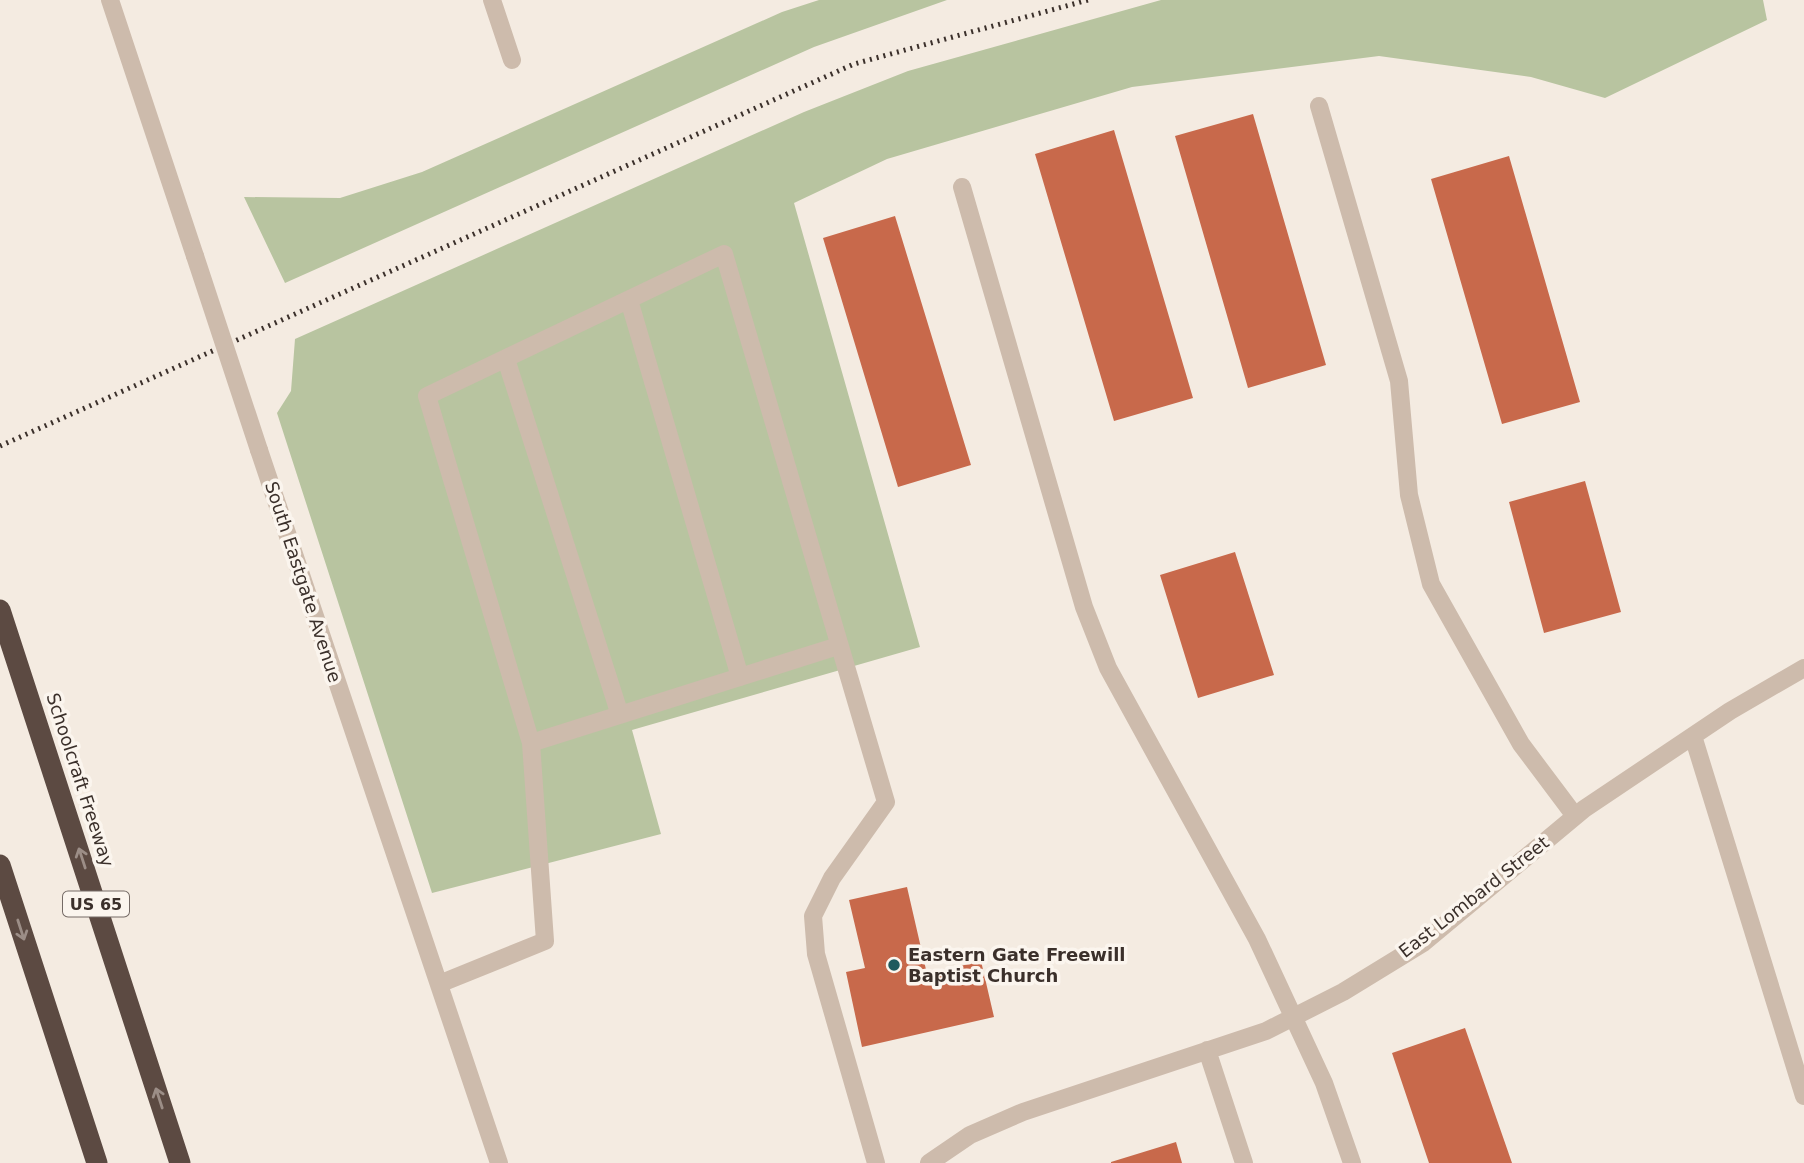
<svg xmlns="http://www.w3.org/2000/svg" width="1804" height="1163" font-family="'DejaVu Sans',sans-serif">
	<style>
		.green { fill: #b8c4a0 }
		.building { fill: #c8694b }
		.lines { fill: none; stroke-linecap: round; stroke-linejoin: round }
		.minor { stroke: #cdbbac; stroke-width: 18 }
		.highway { stroke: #5c4a42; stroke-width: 21 }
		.rail { stroke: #3b302b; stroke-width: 5; stroke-dasharray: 2 5; stroke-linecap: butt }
		.minor-bridge { stroke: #cdbbac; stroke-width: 18 }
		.oneway { stroke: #9c8e87 }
		.poi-dot { fill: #1f5a5e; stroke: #fbf5ee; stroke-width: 2.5 }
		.labels { text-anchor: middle; stroke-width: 7; stroke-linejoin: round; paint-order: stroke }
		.shield { fill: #fbf5ee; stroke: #756b66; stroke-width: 2 }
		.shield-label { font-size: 16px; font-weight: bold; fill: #3b302b }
		.street-label { font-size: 18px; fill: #3b302b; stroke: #fbf5ee }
		.poi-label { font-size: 18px; font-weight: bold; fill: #3b302b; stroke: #fbf5ee; text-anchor: start }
	</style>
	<rect width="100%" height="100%" fill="#f4ebe1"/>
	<path class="green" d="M819 0H947L814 47 285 283 244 197 340 198 422 172 782 12Z
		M1161 0H1763L1767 20 1605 98 1531 77 1379 56 1132 87 887 159 794 203 920 647 632 730 661 834 432 893 277 413 291 391 295 339 804 112 908 71Z"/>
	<path class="building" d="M1253 114 1326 365 1248 388 1175 136Z
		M1114 130 1193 398 1114 421 1035 154Z
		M1509 156 1580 402 1502 424 1431 179Z
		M895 216 971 465 898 487 823 238Z
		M1585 481 1621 612 1544 633 1509 502Z
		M1235 552 1274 675 1198 698 1160 575Z
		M907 887 927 974 981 961 994 1017 862 1047 846 972 865 968 849 900Z
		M1465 1028 1512 1163H1429L1392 1053Z
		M1176 1142 1182 1163H1111V1162Z"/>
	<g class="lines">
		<path class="minor" d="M110 0 195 256
			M492 0 512 60
			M1319 106 1399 381 1409 495 1431 584 1521 744 1575 816
			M962 187 1084 607 1108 668 1257 939 1324 1083 1352 1163
			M629 300 740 677
			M506 359 620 715
			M259 450 499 1163
			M1693 736 1804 1096
			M531 743 838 646
			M439 984 545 941 531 743 427 396 724 254 886 802 832 878 813 916 816 954 876 1163
			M1207 1050 1244 1163
			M929 1163 970 1135 1023 1112 1266 1031 1343 992 1423 943 1584 809 1730 711 1804 668"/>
		<path class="highway" d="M0 610 180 1163
			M0 865 97 1163"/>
		<path class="rail" d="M0 446 854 64 1088 0"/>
		<path class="minor-bridge" d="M195 256 259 450"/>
	</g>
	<defs><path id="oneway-shaft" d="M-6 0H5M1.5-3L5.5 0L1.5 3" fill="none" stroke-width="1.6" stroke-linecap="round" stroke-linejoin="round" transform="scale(1.75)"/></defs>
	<g class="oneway">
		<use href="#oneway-shaft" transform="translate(82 858) rotate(-108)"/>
		<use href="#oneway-shaft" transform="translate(21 930) rotate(72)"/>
		<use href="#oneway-shaft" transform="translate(159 1098) rotate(-108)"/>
	</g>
	<circle class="poi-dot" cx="894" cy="965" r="7"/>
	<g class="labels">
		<rect class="shield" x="63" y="891.5" width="66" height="25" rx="5"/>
		<g class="shield-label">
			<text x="96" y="910">US 65</text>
		</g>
		<g class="street-label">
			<text transform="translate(303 582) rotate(72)" y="6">South Eastgate Avenue</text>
			<text transform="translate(80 780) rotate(72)" y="6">Schoolcraft Freeway</text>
			<text transform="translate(1474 897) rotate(-38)" y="6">East Lombard Street</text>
		</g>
		<g class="poi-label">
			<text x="908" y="961">Eastern Gate Freewill<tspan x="908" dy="21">Baptist Church</tspan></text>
		</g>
	</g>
</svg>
